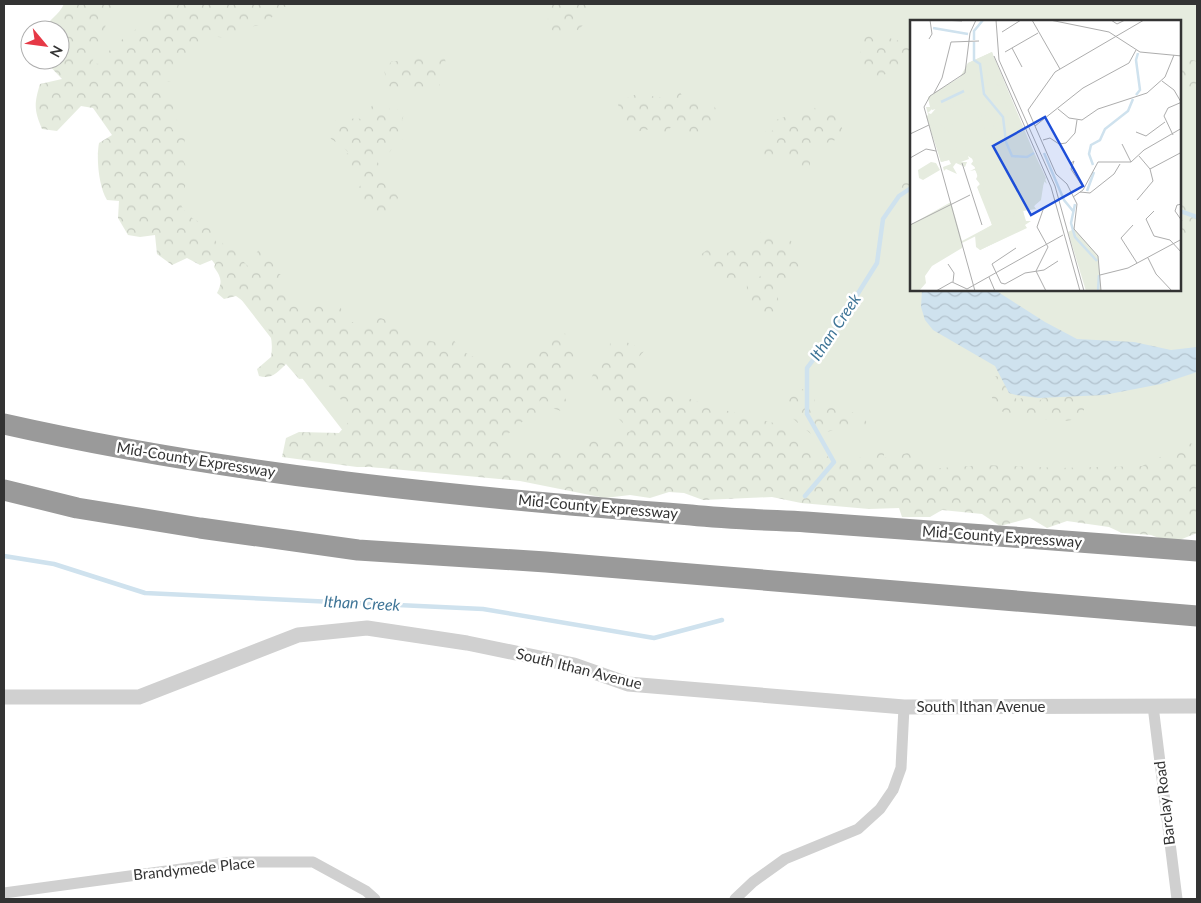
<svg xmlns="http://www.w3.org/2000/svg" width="1201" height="903" font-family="Lato,sans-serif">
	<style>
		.green { fill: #e6ecdf; fill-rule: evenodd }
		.forest { fill: url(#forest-crowns) }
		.water { fill: url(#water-waves) }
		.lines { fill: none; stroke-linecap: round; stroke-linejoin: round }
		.stream { stroke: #cfe2ee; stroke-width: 4.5 }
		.minor { stroke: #d0d0d0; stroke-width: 11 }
		.tertiary { stroke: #d0d0d0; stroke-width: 15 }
		.motorway { stroke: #9a9a9a; stroke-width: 21 }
		.labels { text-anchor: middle; stroke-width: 5; stroke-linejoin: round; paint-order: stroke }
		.street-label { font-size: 15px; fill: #333; stroke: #fff }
		.water-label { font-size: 16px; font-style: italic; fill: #3f7597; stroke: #fff }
		.inset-river { fill: none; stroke: #cfe2ee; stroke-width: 2.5 }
		.inset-road { fill: none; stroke: #adadad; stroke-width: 1 }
		.view { fill: #1d4ed8; fill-opacity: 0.15; stroke: #1d4ed8; stroke-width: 2.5 }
		.inset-edge { fill: none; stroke: #333; stroke-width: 2.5 }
	</style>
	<defs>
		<pattern id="forest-crowns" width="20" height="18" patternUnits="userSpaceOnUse" patternTransform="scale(1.25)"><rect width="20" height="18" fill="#e6ecdf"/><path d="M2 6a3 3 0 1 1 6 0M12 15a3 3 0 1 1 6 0" fill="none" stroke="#c6cbc0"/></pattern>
		<pattern id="water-waves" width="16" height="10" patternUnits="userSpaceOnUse" patternTransform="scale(1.25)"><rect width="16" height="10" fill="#cfe2ee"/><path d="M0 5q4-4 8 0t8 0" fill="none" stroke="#b2c2cd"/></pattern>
	</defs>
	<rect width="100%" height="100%" fill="#fff"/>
	<path class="green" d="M92 4H1197V521L371 467 237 294 69 67ZM911 21H1180V290H911Z"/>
	<path class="forest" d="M64 4H113L106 23 103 38 92 62 98 64 109 51 126 36 173 4H294L281 8 265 24 250 27 240 36 231 38 218 37 210 30 203 32C199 46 202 51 187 60L178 58 175 82H162L161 105 168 102 174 104 175 110 170 115 176 117 178 123 172 129 185 139 181 156 186 166V181L184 194 178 198C185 216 192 219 209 226L218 246 212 260 200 265 187 258 172 265 157 254 155 235 140 237 128 235 118 218 119 201 107 200C99 187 96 159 99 143L112 135 93 108 81 106 57 131 42 129C34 110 34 104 40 84L62 79 44 60H60V30H44C49 19 59 15 64 4Z
		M551 4H597L594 8 583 10V25L578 30 556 35 547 23Z
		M870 31 883 42 890 38 896 41 907 37 911 40V70L904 63 886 74 863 81C859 71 859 56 862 47L859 40 862 35Z
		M436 54 445 59 447 69 440 72V85C429 92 415 95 403 87L397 89 388 86 384 70 392 61H410L417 57 420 59Z
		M1187 59 1197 61V84L1189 89 1180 92V61Z
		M673 88 678 89 686 102 691 103 704 99C712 103 716 107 719 115L709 128 698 134H686L674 122 667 133H657L656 128 635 132 622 123 618 104C638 90 639 94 662 98Z
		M382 102 388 106 391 112 399 109 404 114 402 120 407 127 405 136 402 140H393C395 152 385 155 377 161L398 197 395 209 388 215 373 212V203L363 200 356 193 361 184 362 177 354 178 349 175V168L337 160 342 155 349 153 342 146 331 139 327 129 334 121 358 118 374 126 368 112 373 104Z
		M809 107 815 108 822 117 826 118 833 110 840 112 843 136C832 143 820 143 810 151V167L796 168 790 166 788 153 769 159 761 155 759 150 764 138V132L777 130 776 120 790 115 801 120V111Z
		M910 166H911V201L907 199 895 188C897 177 901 173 910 166Z
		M1180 202C1197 208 1197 210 1197 228 1192 234 1188 237 1180 235Z
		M771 231C791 237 796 244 805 263L800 273 779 285 776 291 779 302 775 312H754C749 302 746 296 747 285 758 278 771 273 761 257L742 283 723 285 714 279 713 270H706L701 266 699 257C707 248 718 242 728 253 737 247 744 244 756 247L761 232Z
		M235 235C236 255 240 260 255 272L261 266 254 258 261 245 269 250 265 256 279 264 275 271 281 275 280 281 285 296 316 305 338 303 348 321 370 326 377 317 395 322 408 335 439 343 453 339 461 350 471 356 501 358 513 361 521 366 527 357 535 354 555 331 566 334 572 344 578 380 574 385 565 387 570 393 564 395 567 403 561 411 549 407 540 400 537 415 522 422 500 441 506 448 519 450 536 448V454L558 449 572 452 587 437C604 440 616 437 631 431L613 413V404L590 389C589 375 598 365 609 357L610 343 624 341 645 350 638 358 636 387 650 392H672L709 406 789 427 792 437 809 452 821 451 834 462 865 457 871 458 877 452H884V458L912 452 927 469 984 465 1060 468 1142 466 1189 443 1197 445V533L1172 543 1151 535 1122 533 1109 527 1067 521 1047 528 1030 518 1000 526 982 514 942 510 930 517H902L899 508 869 509 801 503 772 497 703 500 684 493 669 492 650 498 630 495 605 498 520 481 371 467H357L282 457 286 438 299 432 339 433 352 418C343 402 332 382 312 378 308 378 303 379 299 379L286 364C278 372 271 380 259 376L257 369 271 357C276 326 259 313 236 296L224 299 217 293C223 282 221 277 214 267L225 237Z
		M995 376 1004 377 1017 400 1022 398 1025 401 1034 399 1039 401 1048 394 1062 400 1065 394 1074 393C1086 401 1086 404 1082 418L1066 421 1061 418 1046 420 1044 414 1041 412 1036 419 1030 420 1024 416 1023 412 1020 410 1016 415 1010 418C1001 411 989 400 990 387 990 384 993 380 995 376Z
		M802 389 810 392 815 397 814 408 827 403 839 410 842 415 846 417 849 412C859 413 865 416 868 426 858 432 851 429 841 425 831 433 823 433 811 434L791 417 785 405 792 396Z"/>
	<path class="water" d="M922 290H995L1045 322 1077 339 1134 342 1171 350 1197 347V372L1161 384 1104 395 1039 398 1016 395 1009 393 995 366 933 330 925 320 921 307Z"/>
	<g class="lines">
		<path class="stream" d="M1180 211 1197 217
			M805 496 834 462 807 414V368L832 335 877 263 883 219 899 196 911 188
			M4 556 54 564 145 593 483 609 654 638 722 620"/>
		<path class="minor" d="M1153 706 1177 899
			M4 893 233 862H313L366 891 375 899
			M735 899 753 882 785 859 858 829 880 809 893 790 901 768 904 707"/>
		<path class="tertiary" d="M4 697H139L298 635 367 628 467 643 574 665 628 684 904 707 1197 706"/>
		<path class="motorway" d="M4 424C230 475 461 497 691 515 729 519 768 520 806 522 936 531 1067 541 1197 551
			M4 490 77 508 200 528 358 550 546 562 1197 616"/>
	</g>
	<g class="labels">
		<g class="street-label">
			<text transform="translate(196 460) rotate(9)" y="5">Mid-County Expressway</text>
			<text transform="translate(598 507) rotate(5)" y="5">Mid-County Expressway</text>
			<text transform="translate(1002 537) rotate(4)" y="5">Mid-County Expressway</text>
			<text transform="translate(579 669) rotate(14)" y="5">South Ithan Avenue</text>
			<text x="981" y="712">South Ithan Avenue</text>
			<text transform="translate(1165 803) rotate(-97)" y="5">Barclay Road</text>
			<text transform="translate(194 869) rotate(-6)" y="5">Brandymede Place</text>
		</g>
		<g class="water-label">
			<text transform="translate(835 327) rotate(-56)" y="6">Ithan Creek</text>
			<text transform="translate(362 603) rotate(3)" y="6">Ithan Creek</text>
		</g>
	</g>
	<g transform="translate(910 20)">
		<rect width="271" height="271" fill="#fff"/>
		<path d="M82 32 89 58 136 158 123 189 113 190 115 208 70 230 66 216 52 223V228L22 246 15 256 16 263 9 271H0V205L41 182 52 221 82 205 62 138 57 135 31 142 16 96 27 92 26 89 22 90 18 77 49 59 58 43ZM21 142 26 143 30 150 13 160 9 158 8 150Z" fill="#e6ecdf"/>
		<path d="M82 32 137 164 134 161 131 180 124 186 126 189 113 191 116 201H121L115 205 117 208 70 230 66 227 65 215 82 205 67 167 70 164 66 159 68 155 65 150 60 151 66 148 61 144 64 140 58 136 59 139 51 142H57L55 147 46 143 43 147 47 154 36 149 34 151 33 147 41 144 39 140 31 142 16 87H20L18 78 24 73 52 56 58 43ZM74 42V59L78 56 76 51 80 44 85 64 90 66 96 77 93 79 103 95 94 94 108 106 118 126 121 148 126 145 131 151 122 152 128 164 127 178 121 183 109 179 121 187 108 186 111 202 93 206 70 221 68 218 86 202 103 197 106 192 103 191 94 197 82 193 63 133H54L53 130 36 138 32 136 41 130 60 126V112L66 120 65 109 48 115 45 122 53 119 49 127 32 133V124L27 121 23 109 27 106 33 113 40 112 29 104 36 100 28 86 21 94 18 93 26 85H23L22 78 51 63 61 45ZM102 205 105 208 115 206 75 227 71 225 76 218ZM62 78 59 83 50 82 53 91 59 92 56 93 57 97H42L43 105 37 102 35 95 44 92 40 86 49 81ZM75 95 85 101V95L89 98 83 105 86 110 78 103 74 108 81 114 83 125 70 108 75 103 68 97Z" fill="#e6ecdf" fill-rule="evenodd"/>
		<path d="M164 209 188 236 191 271H176L158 212Z" fill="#e6ecdf"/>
		<path class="inset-river" d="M23 8 58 14M64 20V11L73 0M64 22V40L70 44 74 74 93 97 96 122 102 136 117 137 124 133M226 75 230 70 226 40 228 33M31 82 54 71M134 133 154 180 163 191M183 145 179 134 181 125 190 120 195 109 218 91 223 79M177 171 184 152M165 184 161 203 165 217 187 241M188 271 189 255"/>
		<path class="inset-road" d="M32 0 52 1M86 0 89 40 145 166 174 271M122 0 150 49M140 0 199 12 230 32 272 36M201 0 207 4 215 0M92 12 111 0M19 19 22 14 20 0M102 28 112 47M95 32 128 13M84 36 141 167 170 271M252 61 264 70 271 82M24 73 32 58 41 22 69 21M148 89 159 98 172 100 188 89 237 73 255 57 264 35M125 106 173 68 219 43 226 30M226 112 236 116 255 102M0 114 19 105M263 115 254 96 258 88 272 82M133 120 140 118 149 124 156 123 165 113 167 100M212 124 221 142M229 136 240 149M0 138 16 129 26 131M52 143 72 205M161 143 164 141 161 149 173 167M240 149 272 132M170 172 180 173 204 154 210 144M163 177 173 170 188 142H221L234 130 272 108M227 180 243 161 240 149M272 184 267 185 265 191 272 201M134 187 127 207 138 227 126 251 136 271M244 191 236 199 244 216 260 220 272 233M0 205 60 175M223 205 211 218 227 243M106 228 82 244 91 263 95 264 115 253 134 250 148 241M238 238 246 254 262 271M38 244 44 253 43 262M190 255 218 248 272 219M79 257 85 271M26 271 42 262 57 269 153 215M65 271 14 87 20 76 55 53 60 13 66 0M191 271 188 236 164 209 167 184 157 164 146 154 118 90 145 52 234 0"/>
		<path class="view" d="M135 97 173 166 121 195 83 126Z"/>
		<rect width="271" height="271" class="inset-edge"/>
	</g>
	<rect width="1201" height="903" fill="none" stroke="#333333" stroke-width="10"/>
	<g transform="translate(45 45) rotate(119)"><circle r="24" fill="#ffffff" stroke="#adadad"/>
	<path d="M0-4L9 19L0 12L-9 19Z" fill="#e63946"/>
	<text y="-8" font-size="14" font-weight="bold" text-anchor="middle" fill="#333333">N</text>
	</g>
</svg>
